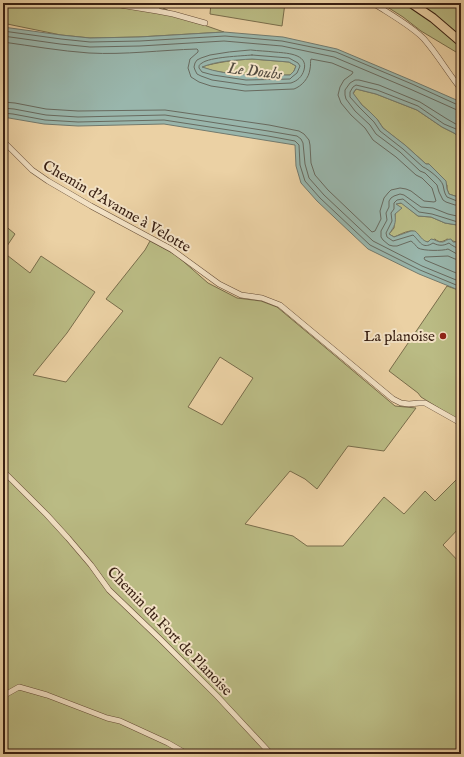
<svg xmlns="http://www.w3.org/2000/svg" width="464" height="757" font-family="'IM FELL English',serif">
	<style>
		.green { fill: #babb84; stroke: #796d4b; fill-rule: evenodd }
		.water { fill: #99b6ac; stroke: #727a6e; fill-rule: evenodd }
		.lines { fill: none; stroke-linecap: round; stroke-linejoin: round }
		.shore { stroke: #686a5f; stroke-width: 1 }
		.minor-casing { stroke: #654c36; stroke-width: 6 }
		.primary-casing { stroke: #381f12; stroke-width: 10 }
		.minor { stroke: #f2e1c4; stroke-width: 5 }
		.primary { stroke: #ebd1a4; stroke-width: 8 }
		.poi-dot { fill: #8f2418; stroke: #f2e1c4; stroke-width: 1.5 }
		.labels { text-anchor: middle; stroke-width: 4; stroke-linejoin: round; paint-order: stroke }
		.street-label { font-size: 15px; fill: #381f12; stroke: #f2e1c4 }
		.poi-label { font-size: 15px; fill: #381f12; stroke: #f2e1c4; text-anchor: end }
		.water-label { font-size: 16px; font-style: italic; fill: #554c40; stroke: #f2e1c4 }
	</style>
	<rect width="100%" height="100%" fill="#ebd1a4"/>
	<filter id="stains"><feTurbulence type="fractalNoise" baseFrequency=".005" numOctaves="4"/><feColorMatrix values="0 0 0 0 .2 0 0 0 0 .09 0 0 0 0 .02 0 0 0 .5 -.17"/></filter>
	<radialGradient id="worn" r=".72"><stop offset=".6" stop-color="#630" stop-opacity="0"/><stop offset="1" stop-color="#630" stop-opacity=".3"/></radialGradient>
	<path class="green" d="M3 3H160L163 8 193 22 201 24 224 32 139 37 90 38 61 35 12 25 3 23Z
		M211 3H285L282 26 210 14Z
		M381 3H461V55L421 31 403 17Z
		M252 59 289 62 296 66 294 71 290 75 247 76 214 71 201 67C218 62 234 60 252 59Z
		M356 89 376 94 417 110 442 127 454 133 461 138V193L458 197 449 194 447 189V185L429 164H426L407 147 383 128 377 119 370 112 362 105 353 94Z
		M402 203 418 216 431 217 445 223 457 225 461 228V247L456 242 447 239C443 242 439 243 435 239 432 240 428 242 425 242 419 240 419 230 410 231 404 232 399 235 394 237L389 234 394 228 396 204Z
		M3 224 15 234 3 252Z
		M150 241 176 255 208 283 237 298 261 301 277 307 395 406 416 408 384 451 348 446 317 489 305 479 290 471 245 524 293 536 307 546H343L384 497 404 514 425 491 435 501 461 475V526L443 545 461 564V754H3V252L30 273 41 256 95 292 67 333 33 375 66 382 123 311 106 299 145 250ZM220 357 253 378 222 425 188 407Z
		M447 286 461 291V422L421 397 418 393 389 371Z"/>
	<path class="water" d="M3 27 61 35 90 38 139 37 224 32 283 37 337 49 413 81 461 102V138L454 133 442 127 417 110 376 94 356 89 353 93 362 105 370 112 377 119 383 128 405 145 426 164H429L446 181 447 189 449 194 458 197 461 193V228L457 225 445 223 431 217 418 216 401 203 396 204 402 208 395 214C396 223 395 226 389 234L394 237 411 231H415C420 235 422 241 428 242L431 239C435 239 438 243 443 242 446 241 447 239 451 239L453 242H456L461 247V291L419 274 368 249 317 201 301 183 296 166 295 145 164 124 78 126 44 124 3 117ZM252 59 289 62 296 66 294 71 290 75C260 75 230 77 202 67 217 61 235 60 252 59Z"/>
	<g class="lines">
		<path class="shore" d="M3 31 61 39 90 42 140 41 225 36 282 41 336 52 412 84 458 105H461
			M3 36 60 44 90 47 140 46 224 41 282 46 334 57 410 89 457 110H461
			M3 42C32 46 60 51 89 53 125 55 161 50 197 49L198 50V52L190 59 188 68 191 77 199 82 211 86 245 91 294 89C302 86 309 78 310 69 311 65 310 62 311 59L332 63 351 71 353 72 352 74 344 80 340 87 338 95 341 103 351 115 365 128 373 140 396 157 416 175 422 178 432 188 436 201 434 202 424 201 411 191 406 189 400 188 391 190 388 193 384 198 380 211 381 219 375 231 372 232 328 190 315 175 311 163 310 145 309 140 304 134 299 131 269 125 165 110 78 111 46 109 15 103 3 102
			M251 50C259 51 266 51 274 52 284 53 309 53 304 70 302 77 297 81 291 83L247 85 212 80 201 76 197 74 195 70 194 67 195 63 197 60 201 58 210 55 229 52Z
			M252 55 289 58 298 63 300 66 297 73 292 77 290 79 246 80 213 75 202 72 199 68C199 65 199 65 202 63 210 57 241 56 252 55Z
			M3 108 14 109 46 115 78 117 165 115 268 131 297 136 301 139 303 143 305 164 309 178 324 195 373 241 422 266 461 282
			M3 113 13 114 45 120 78 122 164 120 268 136 295 141 299 145 300 165 305 181 320 198 370 245 420 270 461 287
			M461 127 447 119 420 102 379 85 359 80H355L350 83 345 90V95L346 99 355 111 370 125 376 134 400 152 420 171 425 173 437 185 439 192 443 200 446 202 455 205H461
			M461 133 456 129 444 124 418 106 377 90 356 85 353 87 350 92V97L359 107 374 122 380 131 403 149 423 167C428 169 441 179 443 185 444 189 444 193 447 197L457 201 461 200
			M461 217 448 214 433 208 421 207 404 195 400 194 394 196 391 198 389 201V207L386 213 387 220 381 231V237L383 240 389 245 393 246H397L411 241C414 243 416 246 418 248 423 251 443 251 448 249L457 254H461
			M461 223 432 214 419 212 403 199 397 200 394 203V209L391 213 392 221 386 233 387 237 393 241 413 235C420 241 422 250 433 243 439 246 443 246 449 243 451 245 458 249 461 249
			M461 260 455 259 448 256 425 257 424 258 425 260 461 275"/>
		<g class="minor-casing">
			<path id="minor" d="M108 3 157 11 173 14 205 23
				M157 3V11
				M373 3C388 13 412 26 424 39 438 55 448 73 461 89
				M3 141 32 170 48 181 91 206 171 249 219 284 241 295 262 298 280 305 393 399 401 403 409 404 419 403H425L457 421 461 425
				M3 471 47 515 68 538 91 565 109 590 160 639 217 696 271 754
				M3 696 19 687 47 695 107 718 120 721 168 743 187 754"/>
		</g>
		<g class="primary-casing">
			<path id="primary" d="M411 3 433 18 461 42"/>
		</g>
		<use href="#minor" class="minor"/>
		<use href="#primary" class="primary"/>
	</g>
	<circle class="poi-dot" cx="443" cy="336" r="4"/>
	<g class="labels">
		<g class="street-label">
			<text transform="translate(117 206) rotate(30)" y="5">Chemin d'Avanne à Velotte</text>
			<text transform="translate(170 631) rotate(46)" y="5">Chemin du Fort de Planoise</text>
		</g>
		<g class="poi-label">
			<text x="435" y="341">La planoise</text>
		</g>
		<g class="water-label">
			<text transform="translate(255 70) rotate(7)" y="6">Le Doubs</text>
		</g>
	</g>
	<rect width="464" height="757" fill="none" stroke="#ebd1a4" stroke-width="16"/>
	<rect x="4" y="4" width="456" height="749" fill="none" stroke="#381f12" stroke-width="2"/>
	<rect x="8" y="8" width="448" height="741" fill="none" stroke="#381f12"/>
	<rect width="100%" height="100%" filter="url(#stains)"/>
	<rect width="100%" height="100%" fill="url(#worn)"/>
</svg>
